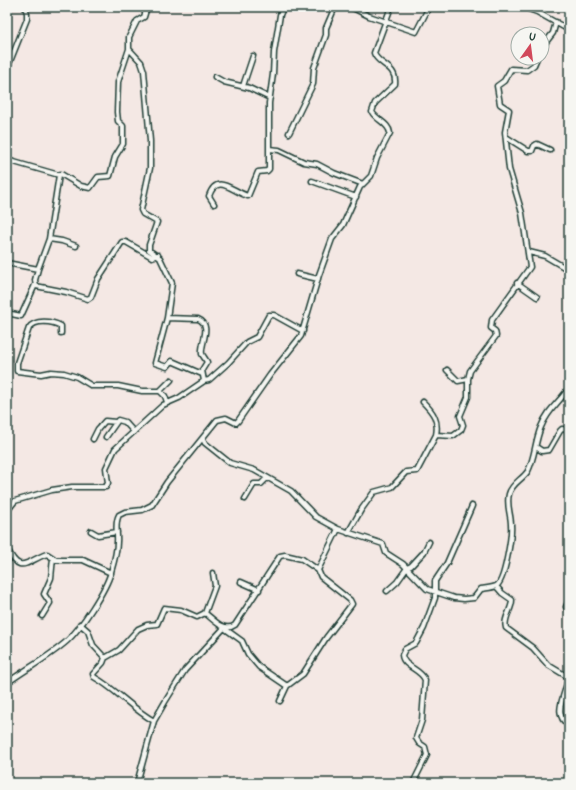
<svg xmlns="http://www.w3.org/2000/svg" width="576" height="790" font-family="'Patrick Hand',sans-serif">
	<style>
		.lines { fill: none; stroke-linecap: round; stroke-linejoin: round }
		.minor-casing { stroke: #1f3d34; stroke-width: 7 }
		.minor { stroke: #f6f6f2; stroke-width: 4 }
	</style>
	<rect width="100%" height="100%" fill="#f4e8e4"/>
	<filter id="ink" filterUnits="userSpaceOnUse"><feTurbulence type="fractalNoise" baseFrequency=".025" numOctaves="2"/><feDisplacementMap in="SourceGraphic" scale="8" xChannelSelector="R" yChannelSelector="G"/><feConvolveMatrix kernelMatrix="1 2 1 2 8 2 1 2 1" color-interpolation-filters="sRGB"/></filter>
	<g filter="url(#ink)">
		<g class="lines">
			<g class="minor-casing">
				<path id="minor" d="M523 7 537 12 569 30
					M353 8 369 16 416 32 429 7
					M542 47 553 33 556 22
					M129 49 141 62 144 71 150 141V168L141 210 143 214 157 222 149 245V250L160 258 172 283 167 318 198 319C213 325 200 344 202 354 203 356 206 360 207 362L202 370 204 381
					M7 69 27 19V13L25 7
					M215 77 224 82 249 88 270 98
					M243 86 253 56
					M289 133 313 84 314 68 326 35V28L335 7
					M506 137 528 151H532L534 146 537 144 550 150
					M269 149 279 150 304 162 317 164 334 173 363 184
					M7 160 59 175
					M312 181 356 197
					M214 204 209 196C217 172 233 192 248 196L258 172 267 171 269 169V103L273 74 274 52 280 15 282 10 286 7
					M49 239 62 241 76 246
					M529 252 545 256 569 270
					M7 263 38 269 49 239 59 175 61 174 81 186 90 188 98 177 110 176 115 157 123 144V126L118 121 117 112 118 82 129 49V37L137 21 144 17 147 7
					M38 269 35 280 36 286 66 292 88 299 91 297 98 279 122 242H126L152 257 158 255
					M297 274 318 279
					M517 283 537 297
					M7 313 21 316 35 285
					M167 318 155 363 167 367 172 361 202 374
					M61 333V326C52 321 35 319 29 328L17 363V371L41 374 51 372 64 373 77 377 92 386H118L142 391H160L165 396 167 402
					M447 370 458 381 468 379
					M160 391 171 380
					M423 402C433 412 439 420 436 435
					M106 437 118 420 125 422 134 432
					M93 439 98 429 105 421 116 422
					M203 439 205 443 230 463 254 470 291 491 316 517 338 529 383 544 386 553 403 564 427 589 454 598 464 599 474 598 481 589C486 588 492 588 496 586 505 582 512 534 511 525 511 514 506 505 509 494 512 483 522 480 528 471 535 457 535 441 541 427 548 409 559 403 569 388
					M536 447 542 451 549 450 560 431 562 429 569 430
					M245 499 254 484H261L267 478
					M7 511 15 501 52 490 72 487H106L108 483 106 468 115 449 163 405 179 398 204 381 209 380 228 363 247 342 257 337 269 315H274L303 331
					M91 531 98 535 117 532
					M348 533 361 510 374 492 392 487 406 472 417 471 436 435 453 436 461 430 463 425 460 416 468 397V379L470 371 496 336 495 331 491 328 492 320 530 267 522 213 509 169 505 132 509 110 500 104 497 86 504 81 511 69 527 70 534 65 537 58
					M7 548C20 576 26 561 47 554L56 560H83L111 573
					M213 573 215 586 205 613C213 619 224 633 235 625L280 556 285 555 302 559 318 570 338 529
					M241 582 259 590
					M496 586 502 593 512 600C512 610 503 618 506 628L533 648 548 665 568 677C566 697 551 712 569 726
					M387 591 397 582 407 568 411 566 424 552 429 542
					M569 600 566 607 569 611
					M42 616 50 603 44 594 51 578 53 558
					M80 624 88 631 93 645 105 658 103 663 93 674 94 677C116 689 132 709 154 721
					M105 658 119 650 138 629 147 625 157 624 164 608 181 610 197 617 205 613
					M7 683C26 669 49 657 67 641 81 628 106 590 111 572 114 562 117 552 117 542 118 533 114 524 119 515L125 512 142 510 152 505 167 482 217 420 226 418 236 423 238 421 270 375 301 336 319 275 332 239 343 225 360 187 371 176 377 158 390 133C389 123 376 120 372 112L375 103 395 84C397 65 377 65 374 53L391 7
					M280 701 287 686 303 674 326 638 352 604 350 600 321 577 318 570
					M137 783 154 721 165 702 185 670 224 628 242 641 248 654 259 667 287 686
					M413 783 427 755 425 747 419 743 416 738 422 720 425 680C421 669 403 667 402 655L405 649 416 643 424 628 435 598V581L447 563 472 506"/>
			</g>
			<use href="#minor" class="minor"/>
		</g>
	</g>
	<rect width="576" height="790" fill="none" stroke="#f6f6f2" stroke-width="24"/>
	<rect x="12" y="12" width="552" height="766" fill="none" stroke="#1f3d34" stroke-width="1.5" filter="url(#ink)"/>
	<g transform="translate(530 46) rotate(14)"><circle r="19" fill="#f6f6f2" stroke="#a0aca6"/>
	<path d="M0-3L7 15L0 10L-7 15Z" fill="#d1495b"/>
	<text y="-6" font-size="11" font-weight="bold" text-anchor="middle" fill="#1f3d34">U</text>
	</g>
</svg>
